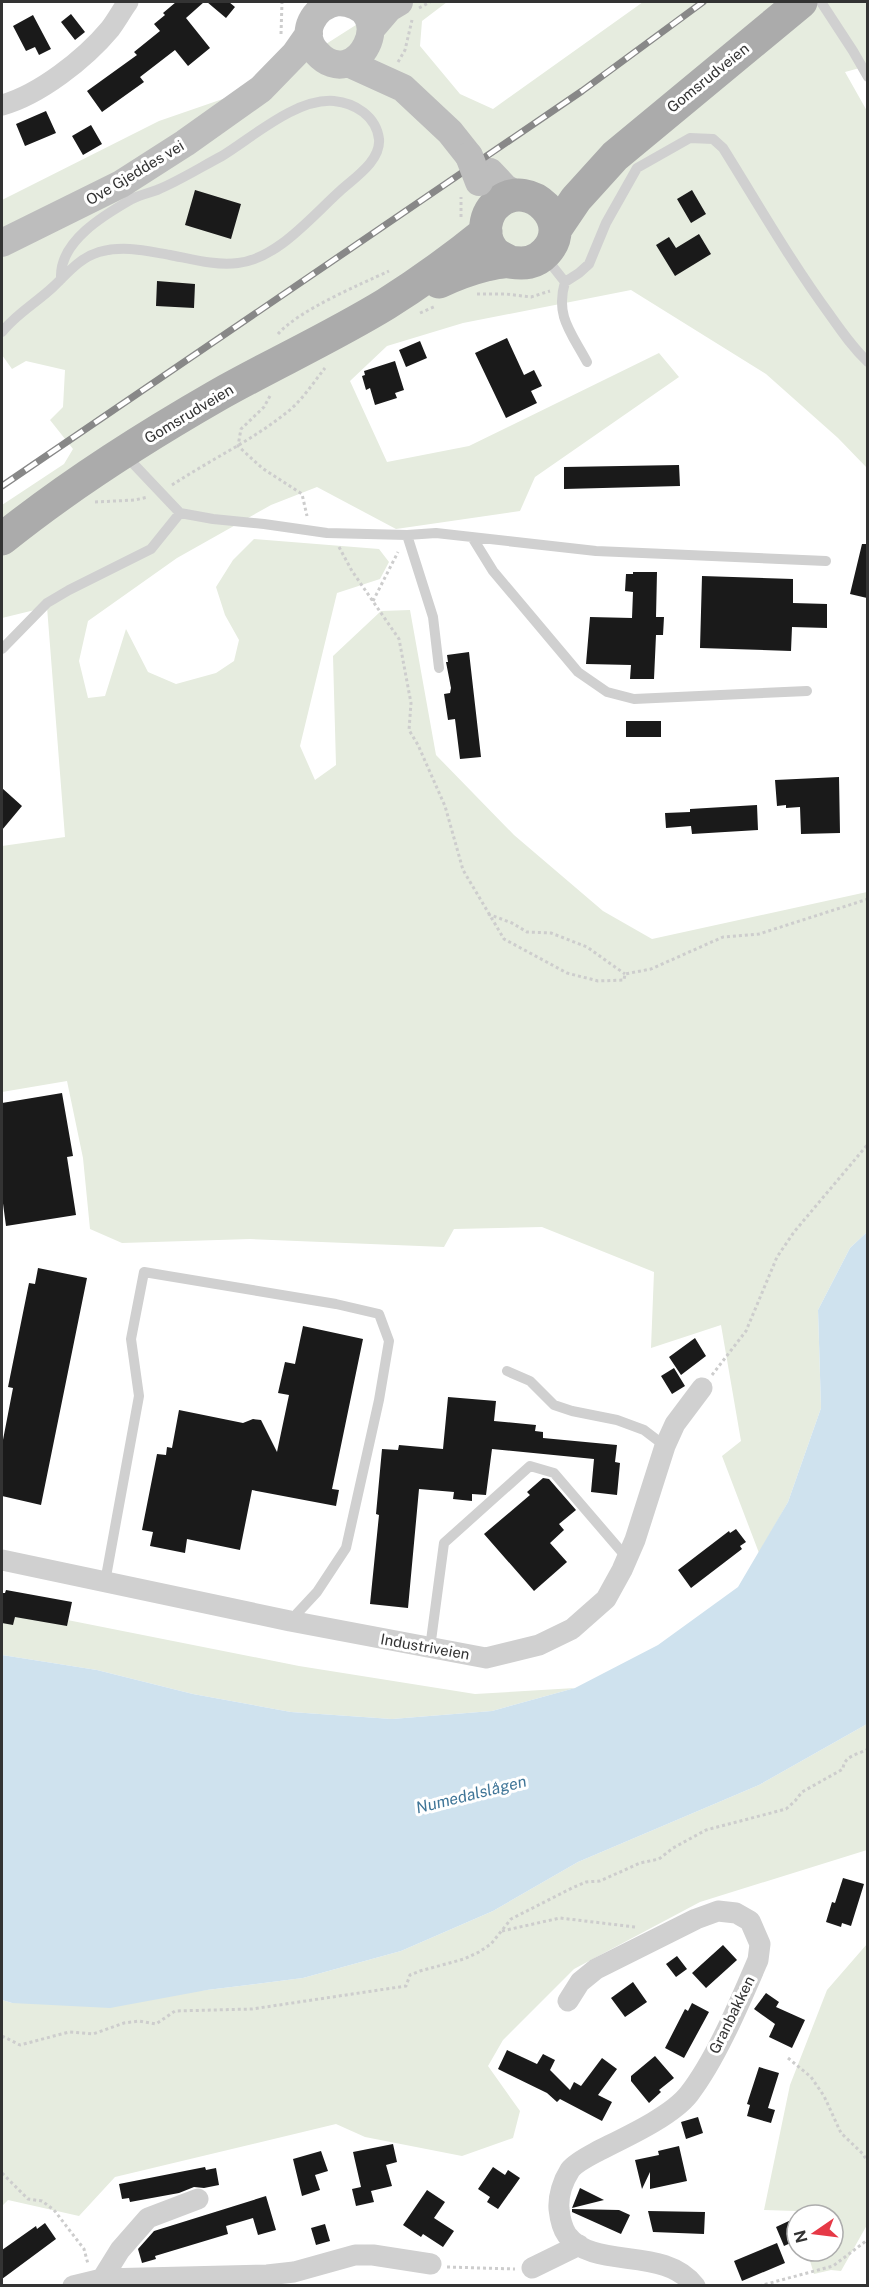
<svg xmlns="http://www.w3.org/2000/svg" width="869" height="2287" font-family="'Public Sans',sans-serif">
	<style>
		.green { fill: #e6ecdf }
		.water { fill: #cfe2ee }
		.building { fill: #1a1a1a }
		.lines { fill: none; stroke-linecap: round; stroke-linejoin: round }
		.path { stroke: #cdcdcd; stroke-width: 3; stroke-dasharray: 3 3; stroke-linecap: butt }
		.lane { stroke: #d0d0d0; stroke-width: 10 }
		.street { stroke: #d0d0d0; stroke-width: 21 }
		.secondary { stroke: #bdbdbd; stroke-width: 28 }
		.primary { stroke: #ababab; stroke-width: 33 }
		.rail-casing { stroke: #888; stroke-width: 7 }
		.rail { stroke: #fff; stroke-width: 4.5; stroke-dasharray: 14; stroke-linecap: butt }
		.secondary-bridge { stroke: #bdbdbd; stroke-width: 28 }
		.labels { text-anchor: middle; stroke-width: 6; stroke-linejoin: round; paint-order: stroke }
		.street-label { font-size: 15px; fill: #333; stroke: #fff }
		.water-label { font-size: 16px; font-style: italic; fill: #3f7597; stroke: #fff }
	</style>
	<rect width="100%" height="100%" fill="#fff"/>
	<path class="green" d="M392 2H447L422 21 420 46 460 94 493 109 643 2H867V66L845 72 867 111V468L838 438 766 374 631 290 463 323 387 346 350 381 387 462 469 446 659 353 679 377 535 477 520 511 396 529 317 487 271 505 177 558 88 621 79 661 88 698 105 696 126 629 148 672 176 684 216 673 234 661 239 640 225 615 216 587 233 560 254 539 379 549 389 562 380 579 337 593 300 746 315 780 336 765 333 656 381 611 410 610 436 755 514 835 603 911 652 939 867 892V1232L850 1248 818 1310 821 1408 788 1502 759 1553 722 1456 741 1441 721 1325 651 1348 654 1272 542 1227 454 1229 444 1247 250 1239 122 1243 90 1229 83 1158 67 1081 2 1092V846L65 837 47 607 2 618V505L64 464 73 449 50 420 63 407 65 370 26 361 12 369 2 355V200L159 121 260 86Z
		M2 1607 299 1666 475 1694 575 1688 492 1711 392 1719 291 1712 193 1694 97 1670 2 1655Z
		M867 1724V1850L700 1902 574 1969 503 2040 488 2066 520 2111 513 2138 462 2156 365 2137 336 2124 115 2177 79 2216 8 2200 2 2206V2000L12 2003 207 1990 303 1978 401 1951 493 1911 578 1862 759 1785Z
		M867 1944V2225L841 2271 831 2270 814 2274 807 2251H833V2215H798L796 2211 764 2210 790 2085 827 1990Z"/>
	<path class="water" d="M867 1232V1724L759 1785 578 1862 493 1911 401 1951 303 1978 207 1990 110 2008 12 2003 2 2000V1655L97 1670 193 1694 291 1712 392 1719 492 1711 575 1688 658 1645 738 1587 788 1502 821 1408 818 1310 850 1248Z"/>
	<path class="building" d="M176 2H204L186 18 210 48 188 66 175 50 140 77 144 82 102 112 87 91 137 55 134 52 160 31 154 24 165 15 163 13Z
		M207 2H229L235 7 226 18Z
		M71 14 85 32 75 40 61 22Z
		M33 15 51 49 39 55 35 47 26 51 13 26Z
		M46 111 56 133 25 146 16 124Z
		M91 125 102 144 83 155 72 136Z
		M195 190 241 204 231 239 185 225Z
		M692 190 706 214 691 223 677 199Z
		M699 234 711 254 675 276 656 245 669 237 676 248Z
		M157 281 195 284 194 308 156 306Z
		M507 338 524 375 534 370 542 386 531 391 537 403 506 418 475 353Z
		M420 341 427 358 406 367 399 350Z
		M395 361 404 390 395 393 397 398 375 405 370 388 366 390 362 376 365 375 364 371Z
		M679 465 680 486 564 489V467Z
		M862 544H867V598L850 594Z
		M633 572H657L656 617H664L663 635H656L654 679H630L631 665 586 664 590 617 632 618 633 592 625 591 626 574H633Z
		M702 576 793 579V603L827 604V628L792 627 791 651 700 648Z
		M469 652 481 757 460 759 455 719 448 720 444 694 450 693 451 688 446 662H448L447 655Z
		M626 721H661V737H626Z
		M839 777 840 833 801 834 800 807 786 808V805L777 806 775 780Z
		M2 788 22 806 2 830Z
		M757 805 758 830 692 834 691 826 666 828 665 813 690 812V809Z
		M62 1093 73 1156 67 1157 76 1215 6 1226 2 1196V1103Z
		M38 1268 87 1278 41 1505 2 1496V1445L13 1388 8 1387 29 1283 35 1284Z
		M303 1326 363 1339 332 1489 339 1490 336 1506 252 1490 240 1550 187 1539 185 1553 150 1546 153 1532 142 1530 157 1454 166 1455 167 1447 172 1448 179 1410 243 1423 253 1419 261 1420 277 1452 289 1395 278 1393 285 1362 295 1364Z
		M695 1338 706 1356 681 1375 669 1357Z
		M674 1368 685 1386 672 1394 661 1376Z
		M448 1397 496 1401 494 1421 536 1425 535 1431 543 1432V1438L617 1445 615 1462 620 1463 617 1495 591 1492 594 1459 492 1449 486 1495 472 1494V1501L453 1499 454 1492 419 1489 408 1608 370 1604 379 1515 376 1514 382 1449 398 1450 399 1445 443 1449Z
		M543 1478 549 1479 576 1510 559 1524 564 1530 550 1543 567 1562 534 1591 484 1534 530 1495 527 1492Z
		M736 1529 746 1542 740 1546 742 1549 691 1588 678 1570 729 1531 730 1533Z
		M6 1590 72 1602 67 1626 15 1617 13 1625 2 1623V1593H5Z
		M843 1878 864 1884 851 1926 842 1923 841 1927 826 1922 832 1902 835 1903Z
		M723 1945 737 1960 706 1988 692 1973Z
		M677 1956 687 1969 676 1977 666 1964Z
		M633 1982 647 2002 625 2017 611 1998Z
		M766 1993 779 2002 776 2007 805 2020 792 2048 769 2037 775 2024 754 2009Z
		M692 2003 709 2012 684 2058 665 2048 685 2009 688 2011Z
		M507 2050 537 2064 543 2054 555 2060 550 2070 570 2090 574 2082 581 2086 602 2058 617 2069 598 2095 612 2102 602 2121 560 2099 557 2102 547 2093 498 2069Z
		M655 2056 674 2078 659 2090 661 2092 649 2103 631 2081V2076Z
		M759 2067 779 2073 768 2108 775 2110 771 2123 747 2116 750 2105 747 2104Z
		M698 2117 703 2133 686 2139 681 2122Z
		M393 2144 397 2162 386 2165 392 2186 371 2191 374 2202 356 2206 352 2189 361 2187 353 2152Z
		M679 2146 687 2181 650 2189V2172L642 2189 635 2160 659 2155 658 2151Z
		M321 2151 328 2171 315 2175 320 2190 302 2196 293 2159Z
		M205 2167 206 2170 216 2168 219 2185 204 2188 194 2187 179 2193 130 2202 129 2198 122 2199 119 2184Z
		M493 2167 505 2175 508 2170 520 2178 498 2209 487 2202 490 2197 478 2189Z
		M580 2188 604 2200 572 2208Z
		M427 2190 445 2202 434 2218 454 2231 443 2247 423 2234 421 2237 403 2225Z
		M266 2196 276 2230 258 2235 253 2218 226 2226 228 2234 155 2256 156 2259 142 2263 138 2249 154 2231Z
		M572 2209 619 2210 630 2215 621 2234 572 2212Z
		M648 2211 705 2212 704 2234 653 2232Z
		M791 2220 797 2233V2240L784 2246 776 2227Z
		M45 2223 56 2239 2 2279V2250L36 2226 37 2229Z
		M325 2224 330 2241 316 2245 311 2228Z
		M777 2243 785 2263 742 2281 734 2261Z"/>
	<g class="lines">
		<path class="path" d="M419 8 430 2
			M281 34 282 2
			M398 62 405 50 412 20
			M461 217V197
			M477 294H506L531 297 550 291
			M420 313 436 306
			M278 334C299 310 359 285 389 271
			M270 396 264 407 241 429 238 446 262 468 302 494 307 516
			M172 485C210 460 251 441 286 413 301 402 313 383 325 368
			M95 502 135 500 148 497
			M339 547 352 571 399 639 411 703 409 730 418 745 445 806 463 870 504 939 567 973 598 981 624 980 625 974 651 969 723 937 759 934 868 899
			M373 601 398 552
			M488 914 512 923 527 932 551 933 587 947 625 974
			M712 1375 746 1331 777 1257 794 1232 868 1144
			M502 1931 560 1918 635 1927
			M2 2036 20 2045 69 2032 93 2034 124 2023 139 2021 156 2024 175 2011 252 2009 406 1986 410 1975 420 1971 464 1959 479 1952 491 1944 511 1919 572 1888 586 1882 600 1881 640 1863 659 1859 673 1848 706 1830 786 1809 795 1801 802 1792 843 1769C844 1755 858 1755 868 1749
			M788 2058 811 2077 824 2096 841 2133 863 2154 868 2163
			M2 2173 28 2199 42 2201 54 2210 84 2249 88 2264
			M447 2267 515 2269
			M759 2286 833 2266 866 2241 868 2238"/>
		<path class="lane" d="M821 2 853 51 868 77
			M546 258 565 282C555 316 571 332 587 362
			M61 277C60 241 104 215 132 199
			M565 282 579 273 589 264 606 223 637 168 690 138 713 139 723 148C758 204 791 262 830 315 842 332 853 348 868 362
			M2 332C16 314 36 303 53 287 67 274 79 258 99 252 124 245 146 251 170 255 191 259 216 266 238 263 277 259 312 216 340 191 354 178 381 161 379 139 376 116 355 103 334 101 296 98 253 137 222 156 201 167 179 181 157 190 149 193 140 195 132 199L121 184
			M126 456 180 513 213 519 264 524 327 533 407 535 436 533 596 551 826 561
			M407 535 433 617 439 668
			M472 537 493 571 578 672 607 692 634 699 807 691
			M2 649 47 603 69 590 151 549 180 513
			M507 1371 530 1381 554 1405 572 1411 617 1420 644 1430 665 1446
			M105 1582 139 1396 131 1339 144 1272 336 1304 379 1314 389 1341 379 1400 346 1548 317 1592 290 1621
			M430 1648 444 1543 530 1466 554 1473 627 1558"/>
		<path class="street" d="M2 105C39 95 85 59 110 29 117 20 122 10 128 2
			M2 1560 290 1621 486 1658 539 1645 572 1629 606 1599 622 1570 635 1540 665 1446 675 1424 702 1388
			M568 2001 580 1982 596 1969 696 1919 718 1911 736 1913 750 1921 760 1944 758 1960C740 2002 716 2059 689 2094 672 2116 626 2137 600 2150 591 2155 576 2162 570 2170 563 2181 558 2196 559 2209 560 2218 562 2228 567 2235 594 2271 664 2245 695 2286
			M532 2268 579 2245
			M102 2279 120 2250 148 2218 198 2199
			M73 2286 102 2279 267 2275 294 2272 355 2255H373L431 2264"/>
		<path class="secondary" d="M338 2C314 6 298 33 317 53 356 96 403 6 339 2
			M371 29 389 8 399 2
			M348 63 403 88 450 132 469 156
			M490 172 505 188 518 195
			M2 243 121 184 185 143 261 89 295 54 309 34"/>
		<path class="primary" d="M555 230 576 199 615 156 801 2
			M439 282C454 275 470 269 486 265 493 264 502 261 509 262 524 264 535 264 546 252 574 222 531 178 499 202 484 213 481 236 493 251 497 256 503 258 508 261
			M2 539C69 485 143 438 218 395 273 364 332 337 386 304 421 282 454 258 486 232"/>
		<g class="rail-casing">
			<path id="rail" d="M2 486 582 91 703 2"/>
		</g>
		<use href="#rail" class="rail"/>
		<path class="secondary-bridge" d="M469 156 479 182"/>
	</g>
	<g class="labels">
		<g class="street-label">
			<text transform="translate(708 78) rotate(-39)" y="5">Gomsrudveien</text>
			<text transform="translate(135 173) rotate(-31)" y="5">Ove Gjeddes vei</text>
			<text transform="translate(189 414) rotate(-31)" y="5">Gomsrudveien</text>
			<text transform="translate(425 1647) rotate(10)" y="5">Industriveien</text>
			<text transform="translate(732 2015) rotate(-64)" y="5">Granbakken</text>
		</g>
		<g class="water-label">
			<text transform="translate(471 1794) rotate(-14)" y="6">Numedalslågen</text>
		</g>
	</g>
	<rect width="869" height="2287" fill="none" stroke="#333333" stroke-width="6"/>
	<g transform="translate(815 2233) rotate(256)"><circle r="28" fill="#ffffff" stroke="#adadad" stroke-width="1.5"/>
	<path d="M0-4.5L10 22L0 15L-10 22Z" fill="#e63946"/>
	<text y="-9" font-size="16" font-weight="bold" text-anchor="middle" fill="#333333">N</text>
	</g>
</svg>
